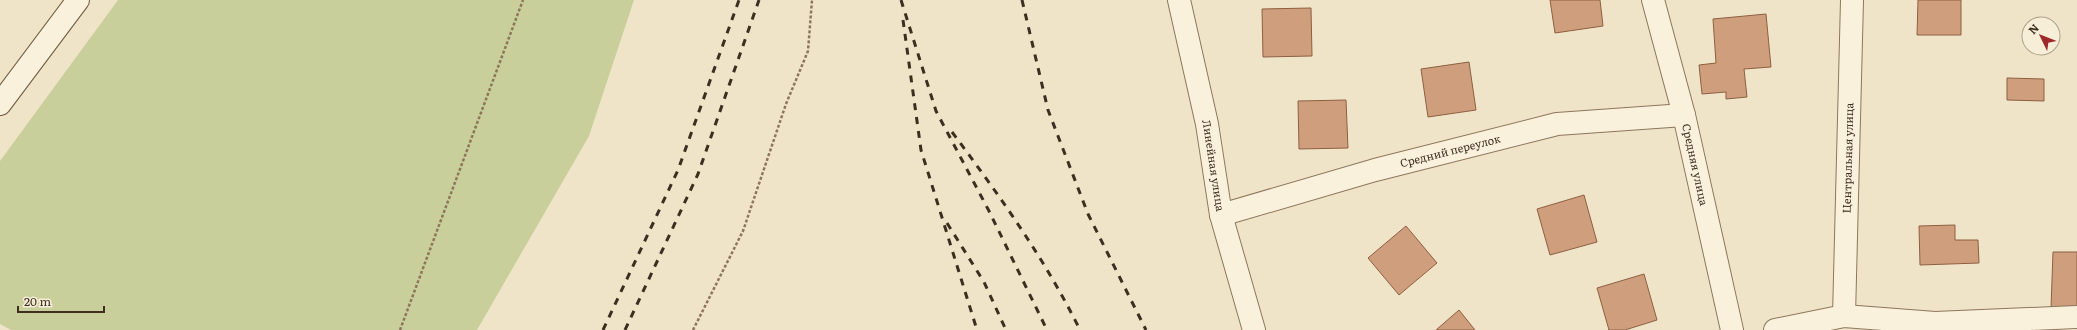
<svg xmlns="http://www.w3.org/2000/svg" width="2077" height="330" font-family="Literata,serif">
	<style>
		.green { fill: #c9cf9b }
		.building { fill: #cf9f7d; stroke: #8d5f41 }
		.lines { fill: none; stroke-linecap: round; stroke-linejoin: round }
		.street-casing { stroke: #8d765c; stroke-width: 24 }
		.secondary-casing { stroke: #6f573f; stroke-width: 24 }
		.path { stroke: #8d765c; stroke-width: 2.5; stroke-dasharray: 3 2; stroke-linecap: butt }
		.street { stroke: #faf1dc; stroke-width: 22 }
		.secondary { stroke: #faf1dc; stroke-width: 22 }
		.rail { stroke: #3d2e20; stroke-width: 3; stroke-dasharray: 7 7; stroke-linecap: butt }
		.labels { text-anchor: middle; stroke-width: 3; stroke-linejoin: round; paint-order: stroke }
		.street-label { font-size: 11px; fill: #3d2e20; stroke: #f7eed8 }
	</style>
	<rect width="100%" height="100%" fill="#f0e4c8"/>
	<path class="green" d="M118 0H634L589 136 477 330H11L0 324V161Z"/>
	<path class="building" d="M1550 0H1600L1603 26 1555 33Z
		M1918 0H1961V35H1917Z
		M1311 8 1312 56 1263 57 1262 9Z
		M1766 14 1771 67 1744 69 1747 97 1726 99V92L1702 94 1699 65 1716 63 1713 19Z
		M1469 62 1476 110 1428 117 1421 69Z
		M2007 78 2044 79V101L2007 100Z
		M1346 100 1348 148 1299 149 1298 101Z
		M1584 195 1597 242 1550 255 1537 209Z
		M1955 225V240H1978L1979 263 1920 265 1919 226Z
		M1406 226 1437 263 1399 295 1368 258Z
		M2053 252H2077V310L2051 309Z
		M1644 274 1657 320 1625 330H1609L1597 288Z
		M1459 310 1475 330H1436Z"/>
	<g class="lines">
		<g class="street-casing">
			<g id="street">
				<path id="s1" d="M1179 0 1207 124 1221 215 1254 330"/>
				<path id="s2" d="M1653 0 1684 115 1732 330"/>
				<path id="s3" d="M1221 215 1375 170 1557 124 1684 115"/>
				<path id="s4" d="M1844 316 1852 0"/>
				<path d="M1775 330 1844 316 1935 323 2077 317"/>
			</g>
		</g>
		<g class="secondary-casing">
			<path id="secondary" d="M0 104 78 0"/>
		</g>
		<path class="path" d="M400 330 523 0
			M693 330 743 231 786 104 808 51 812 0"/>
		<use href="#street" class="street"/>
		<use href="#secondary" class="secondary"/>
		<path class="rail" d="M901 0 936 111 989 211 1047 330
			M1022 0 1048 110 1088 214 1146 330
			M903 20 921 150 977 330
			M952 132C999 195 1045 259 1080 330
			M947 223 984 282 1006 330
			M603 330 678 170 739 0
			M625 330 698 174 759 0"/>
	</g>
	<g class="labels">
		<g class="street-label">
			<text dy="4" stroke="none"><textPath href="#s3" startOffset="238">Средний переулок</textPath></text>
			<text dy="4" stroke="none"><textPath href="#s4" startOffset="158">Центральная улица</textPath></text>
			<text dy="4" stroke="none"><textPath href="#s2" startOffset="170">Средняя улица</textPath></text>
			<text dy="4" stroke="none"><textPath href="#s1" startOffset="169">Линейная улица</textPath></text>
		</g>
	</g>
	<g transform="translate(2041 36) rotate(313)"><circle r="19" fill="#f7eed8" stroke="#ada18e"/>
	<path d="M0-3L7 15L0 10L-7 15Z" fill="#9e2a2b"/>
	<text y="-6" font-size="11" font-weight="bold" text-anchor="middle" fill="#3d2e20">N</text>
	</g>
	<path d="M18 306v6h86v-6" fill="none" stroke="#3d2e20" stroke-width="2"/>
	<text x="24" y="306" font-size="12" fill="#3d2e20" stroke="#f7eed8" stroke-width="3" paint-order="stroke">20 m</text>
</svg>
